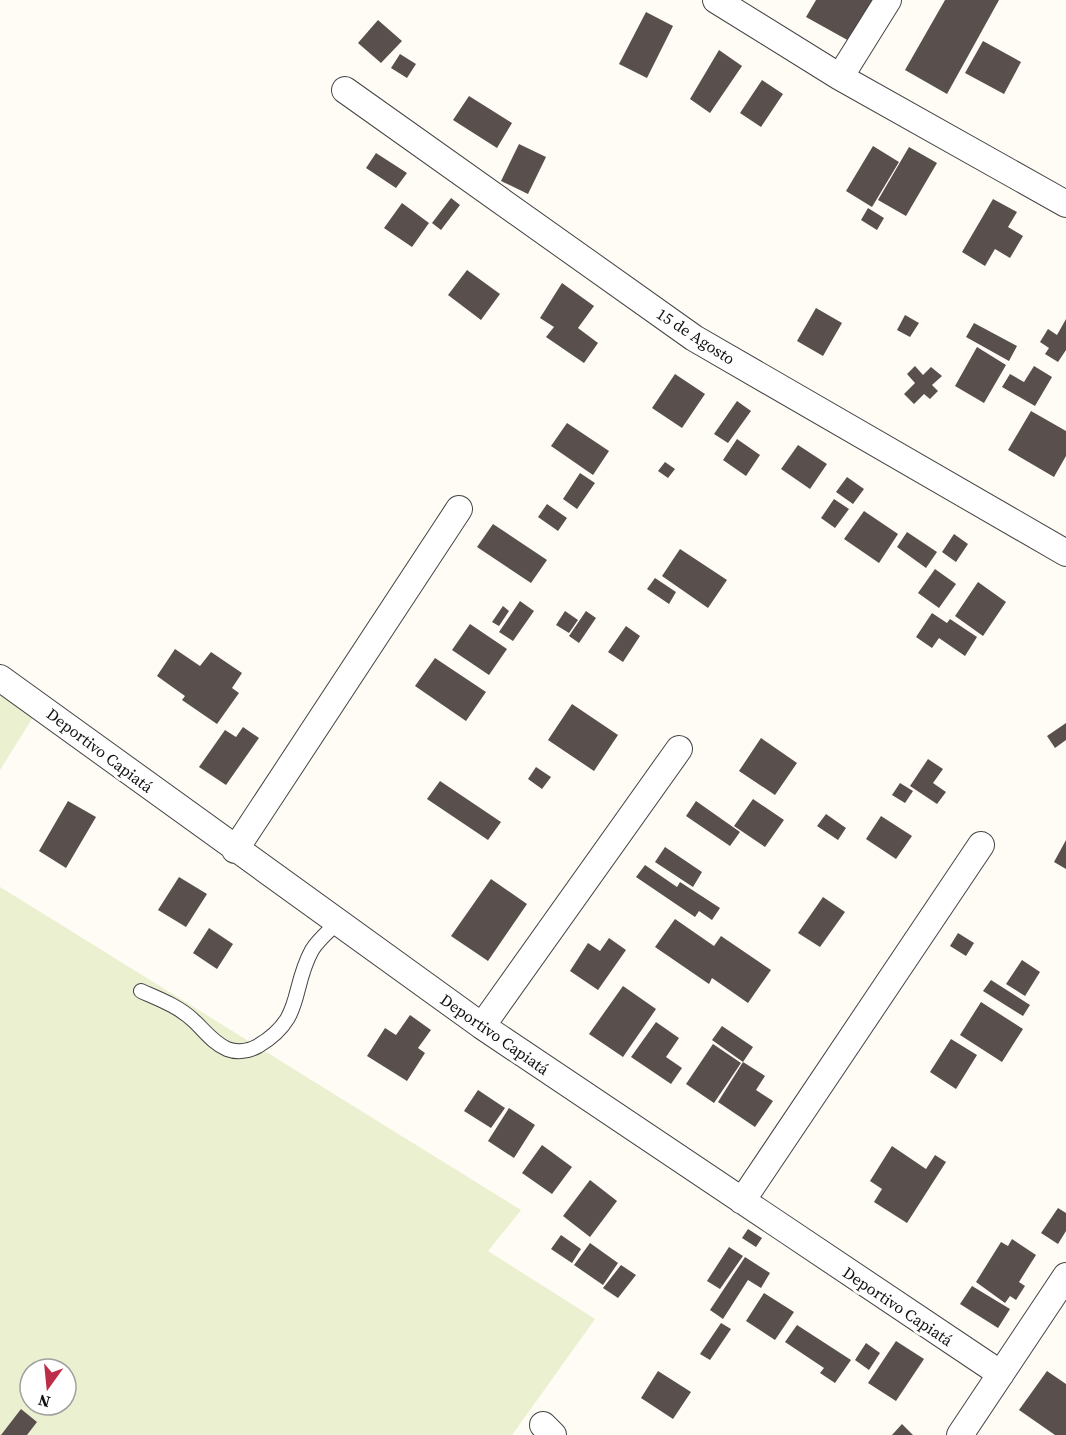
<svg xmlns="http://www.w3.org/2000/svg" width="1066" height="1435" font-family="'Source Serif 4',serif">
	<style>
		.pitch { fill: #eaf0d0; fill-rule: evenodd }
		.building { fill: #59504d }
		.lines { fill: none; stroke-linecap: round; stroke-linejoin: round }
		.lane-casing { stroke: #444; stroke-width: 16 }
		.street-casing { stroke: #444; stroke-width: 28 }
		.lane { stroke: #fff; stroke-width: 14 }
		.street { stroke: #fff; stroke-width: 26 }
		.labels { text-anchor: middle; stroke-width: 6; stroke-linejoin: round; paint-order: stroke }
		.street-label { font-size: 16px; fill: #111; stroke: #fff }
	</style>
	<rect width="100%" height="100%" fill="#fffbf5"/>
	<path class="pitch" d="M0 683 38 709 0 770Z
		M0 887 521 1210 488 1251 595 1319 512 1435H0ZM30 1369H66V1405H30Z"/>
	<path class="building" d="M816 0H876L851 42 806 17Z
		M945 0H999L947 94 905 70Z
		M646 12 673 26 647 78 619 64Z
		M378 20 402 41 381 63 358 43Z
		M983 41 1021 62 1004 94 965 73Z
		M719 50 742 66 710 113 690 99Z
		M400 54 416 64 407 78 391 68Z
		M762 80 783 94 761 127 740 113Z
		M469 96 512 123 497 148 453 120Z
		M519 144 546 157 528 194 501 181Z
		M873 146 899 162 872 207 846 191Z
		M909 147 937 163 906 216 878 200Z
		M376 153 407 173 396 188 366 168Z
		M451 198 460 205 441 230 432 223Z
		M993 199 1017 212 1008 227 1023 236 1010 258 995 249 985 266 962 252Z
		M402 203 429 223 412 247 384 228Z
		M868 208 884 218 877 230 861 220Z
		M467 270 500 294 481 320 448 295Z
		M562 283 594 306 578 328 598 343 584 363 546 337 554 327 540 318Z
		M816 308 842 323 823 356 797 341Z
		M905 315 919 323 910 337 897 330Z
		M1066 319V350L1058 362 1045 354 1049 348 1040 342 1048 329 1057 335Z
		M974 323 1017 346 1009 361 966 337Z
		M977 347 1006 365 984 403 955 386Z
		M915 366 923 375 931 367 942 376 932 385 938 391 930 399 924 394 914 404 904 394 915 383 907 374Z
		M1034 366 1052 377 1035 406 1002 387 1010 374 1024 382Z
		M675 374 705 394 682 428 652 408Z
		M737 401 751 411 728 443 714 434Z
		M1031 411 1066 431V456L1054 477 1008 450Z
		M567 423 609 451 593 475 551 446Z
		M737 439 760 455 746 476 723 460Z
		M798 445 827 464 810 489 781 469Z
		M665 462 675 469 668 478 658 471Z
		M580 473 595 483 577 509 563 499Z
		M847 477 864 489 853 504 836 492Z
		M834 499 849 509 835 528 821 518Z
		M547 504 567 518 558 531 538 517Z
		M864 511 898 534 879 563 844 539Z
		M493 524 547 560 531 583 477 547Z
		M907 532 937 552 926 568 897 547Z
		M954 534 968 544 956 562 942 552Z
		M680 549 727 580 708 608 662 576Z
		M935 569 956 584 939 608 918 593Z
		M655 578 676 592 669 604 647 589Z
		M978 582 1006 602 983 636 955 616Z
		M520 601 534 611 513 641 499 632Z
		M503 606 509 611 499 626 492 622Z
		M565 611 578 620 569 633 556 625Z
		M586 611 596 618 579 643 569 636Z
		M932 613 947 623 950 619 977 637 965 656 939 638 932 648 916 637Z
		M470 624 507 649 489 675 452 650Z
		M626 626 640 636 623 662 608 652Z
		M175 649 200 666 211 652 242 673 232 688 239 693 217 724 182 700 185 696 157 676Z
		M435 658 486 692 466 721 415 686Z
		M572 704 618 735 594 771 548 740Z
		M1066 723V740L1055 748 1047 736Z
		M243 727 259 738 226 785 199 767 225 730 236 737Z
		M761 738 797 763 775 795 739 771Z
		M928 759 943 769 933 783 946 792 937 804 910 786Z
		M536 767 551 777 542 789 528 779Z
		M440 781 501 822 488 840 427 799Z
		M900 783 913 791 905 803 892 795Z
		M753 799 784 820 765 847 734 826Z
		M68 801 96 817 66 868 39 851Z
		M696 801 740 832 730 846 686 816Z
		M826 814 846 828 838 840 817 826Z
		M881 816 912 836 896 859 866 839Z
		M1066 840V869L1054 862Z
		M665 847 702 872 693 887 655 862Z
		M645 865 677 887 680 882 720 908 712 920 699 911 695 917 636 877Z
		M179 877 207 894 186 927 158 910Z
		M491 879 527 904 488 961 451 936Z
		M823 897 845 912 820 947 798 933Z
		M675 919 714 946 721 936 771 970 748 1003 712 978 709 984 655 947Z
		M209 928 233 944 217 969 193 953Z
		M958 933 974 943 966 956 950 946Z
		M609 938 626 950 598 990 570 971 588 943 600 951Z
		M1022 960 1040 972 1025 996 1006 984Z
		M991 980 1030 1005 1023 1016 983 991Z
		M623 986 656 1009 623 1057 589 1034Z
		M981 1002 1023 1029 1002 1062 960 1035Z
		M410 1015 431 1030 418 1048 425 1053 407 1081 367 1056 385 1028 396 1035Z
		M656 1022 679 1038 666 1057 682 1068 671 1084 631 1057Z
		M722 1026 753 1047 743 1062 712 1040Z
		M951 1039 977 1055 956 1089 930 1072Z
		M713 1044 741 1063 714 1103 686 1084Z
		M743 1062 765 1076 756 1090 773 1101 755 1127 718 1102Z
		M478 1090 505 1108 491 1128 464 1111Z
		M509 1108 535 1125 514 1158 488 1141Z
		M542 1145 572 1167 552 1194 522 1173Z
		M892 1146 926 1169 935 1155 946 1162 907 1223 874 1202 882 1189 870 1181Z
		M590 1180 617 1201 590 1237 563 1216Z
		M1058 1208 1066 1213V1231L1058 1244 1041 1233Z
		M748 1229 762 1238 756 1247 742 1238Z
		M561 1235 581 1249 572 1263 551 1249Z
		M1012 1239 1036 1255 1019 1282 1025 1286 1016 1300 1010 1296 1005 1303 976 1282 1001 1242 1008 1246Z
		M590 1243 618 1263 603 1285 574 1265Z
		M729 1247 743 1256 720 1289 707 1281Z
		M745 1257 770 1273 761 1288 748 1280 723 1319 710 1310Z
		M621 1265 636 1275 618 1298 603 1288Z
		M972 1286 1010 1309 998 1328 960 1304Z
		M764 1293 794 1312 775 1340 746 1321Z
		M721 1323 731 1329 710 1360 700 1354Z
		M797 1325 851 1360 835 1383 820 1373 824 1368 785 1342Z
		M896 1341 924 1359 896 1401 868 1383Z
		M866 1343 880 1353 869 1370 855 1360Z
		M658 1371 691 1392 673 1419 641 1398Z
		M1047 1371 1066 1384V1435H1055L1019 1410Z
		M21 1409 37 1422 27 1435H1Z
		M902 1424 913 1435H892Z"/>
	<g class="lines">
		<g class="lane-casing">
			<path id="lane" d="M141 991C159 999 178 1006 193 1020 205 1031 212 1042 227 1049 237 1053 249 1051 258 1046 305 1018 290 990 312 950 318 940 329 931 337 923"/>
		</g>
		<g class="street-casing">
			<path id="street" d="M716 0 840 77 1066 204
				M840 77 888 0
				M345 90 694 338 1066 553
				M0 678 482 1026 1001 1374
				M235 850 459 509
				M482 1026 679 749
				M742 1201 981 845
				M543 1425 553 1435
				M960 1435 1066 1276"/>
		</g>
		<use href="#lane" class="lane"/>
		<use href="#street" class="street"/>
	</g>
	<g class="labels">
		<g class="street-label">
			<text transform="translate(696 336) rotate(33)" y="6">15 de Agosto</text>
			<text transform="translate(100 750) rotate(37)" y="6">Deportivo Capiatá</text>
			<text transform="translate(495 1034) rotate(35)" y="6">Deportivo Capiatá</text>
			<text transform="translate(898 1306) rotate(34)" y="6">Deportivo Capiatá</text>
		</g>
	</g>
	<g transform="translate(48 1387) rotate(195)"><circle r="28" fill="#ffffff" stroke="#a0a0a0" stroke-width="1.5"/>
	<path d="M0-4.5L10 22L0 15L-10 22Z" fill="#bc2d48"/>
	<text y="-9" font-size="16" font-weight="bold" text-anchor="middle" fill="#111111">N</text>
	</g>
</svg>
